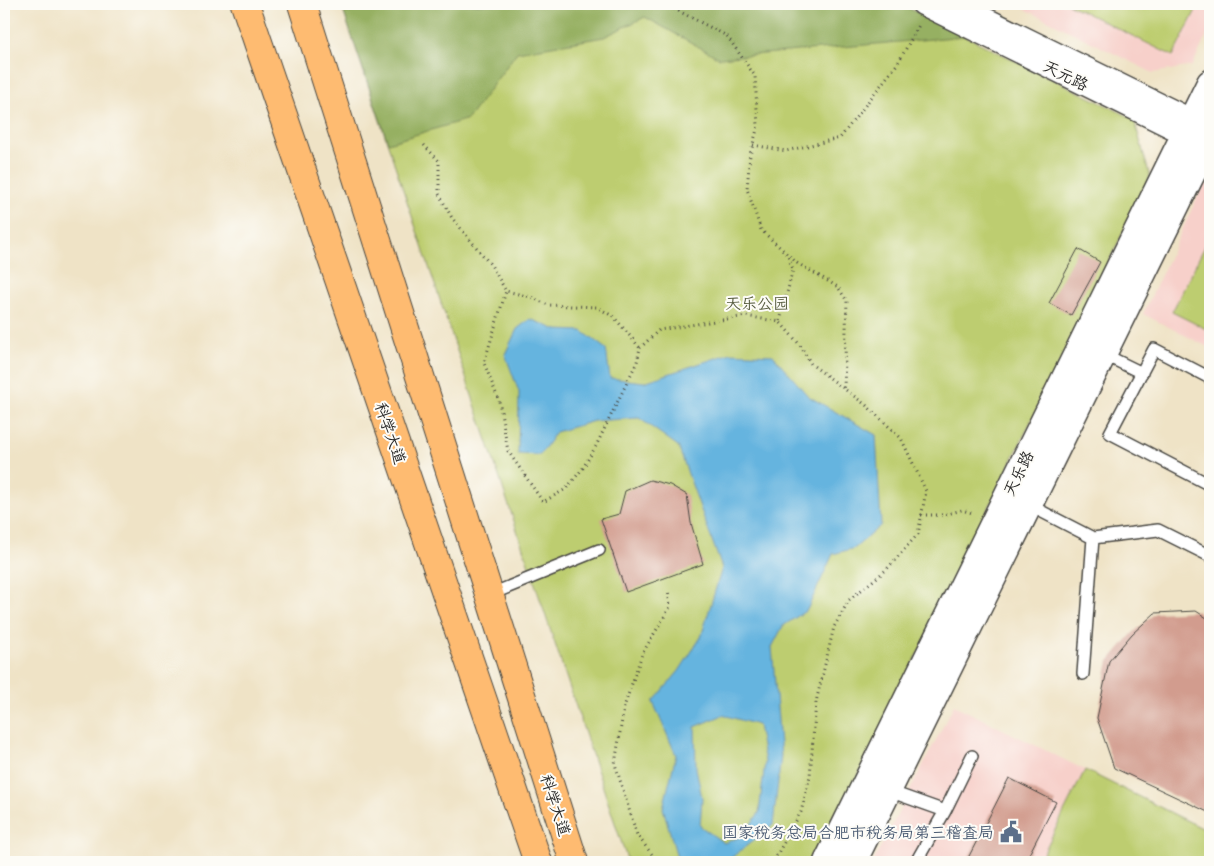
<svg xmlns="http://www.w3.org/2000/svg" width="1214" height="866" font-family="'Gochi Hand','LXGW WenKai TC',sans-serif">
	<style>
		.built { fill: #f7d0ca }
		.green { fill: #bdcd70; stroke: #747c4e }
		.forest { fill: #96b062; stroke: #606e46 }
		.water { fill: #65b4df; stroke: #487085; fill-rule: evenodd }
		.building { fill: #d29c8e }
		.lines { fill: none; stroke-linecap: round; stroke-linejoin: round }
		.service-casing { stroke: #484742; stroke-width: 14 }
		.minor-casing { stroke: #484742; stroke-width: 24 }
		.tertiary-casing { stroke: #484742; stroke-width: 29 }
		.primary-casing { stroke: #484742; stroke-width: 30 }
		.path { stroke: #484742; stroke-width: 3; stroke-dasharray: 1 4; stroke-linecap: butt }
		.service { stroke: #fff; stroke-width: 11 }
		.minor { stroke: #fff; stroke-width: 21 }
		.tertiary { stroke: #fff; stroke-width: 26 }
		.primary { stroke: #febb71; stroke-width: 28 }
		.labels { text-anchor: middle; stroke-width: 4; stroke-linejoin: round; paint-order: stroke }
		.street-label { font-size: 16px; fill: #2b2b2b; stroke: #fdfcf7 }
		.park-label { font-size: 16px; fill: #575c40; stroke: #fdfcf7 }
		.service-label { font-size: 16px; fill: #4e5e75; stroke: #fdfcf7; text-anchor: end }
	</style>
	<rect width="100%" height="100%" fill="#fdfcf7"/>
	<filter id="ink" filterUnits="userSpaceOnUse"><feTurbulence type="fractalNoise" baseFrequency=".02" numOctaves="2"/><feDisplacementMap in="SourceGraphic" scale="10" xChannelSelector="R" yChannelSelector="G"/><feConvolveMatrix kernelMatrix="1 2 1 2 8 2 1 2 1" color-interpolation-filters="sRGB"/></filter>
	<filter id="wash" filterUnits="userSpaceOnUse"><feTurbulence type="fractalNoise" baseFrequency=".0096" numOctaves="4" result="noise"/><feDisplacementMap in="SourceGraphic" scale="20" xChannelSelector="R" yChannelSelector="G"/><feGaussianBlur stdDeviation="1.12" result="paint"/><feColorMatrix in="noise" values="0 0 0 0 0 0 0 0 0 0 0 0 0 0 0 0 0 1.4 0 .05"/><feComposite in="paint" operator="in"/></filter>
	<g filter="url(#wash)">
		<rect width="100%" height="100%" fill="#efe3c6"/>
		<path class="built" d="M1015 4H1210V29L1192 66 1153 73Z
			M1210 182V348L1143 314 1203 185Z
			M954 705 1210 832V862H873Z"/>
		<path class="green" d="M341 4H900L1134 119 1150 177 816 862H628Z
			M1068 4H1199L1173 56Z
			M1210 236V331L1172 312Z
			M1085 770 1210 832V857L1207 862H1039Z"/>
		<path class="forest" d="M341 4H900L966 36 719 58 645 17 604 37 517 52 468 119 388 143Z"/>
		<path class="water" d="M530 319 557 330 582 331 606 349 610 378 644 382 731 353 773 355 808 396 876 435 881 525 855 548 833 554 807 610 783 626 772 647 781 756 773 825 726 862H702L677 857 663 808 676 755 653 702 679 671 701 637 722 568 678 446 639 418 594 421 556 432 540 455 518 454 519 392 505 354 517 329ZM723 715 758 725 765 762 759 813 742 836 724 843 700 826 702 798 696 768 695 727Z"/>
		<g id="blocks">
			<path class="building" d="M1078 249 1100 262 1071 315 1049 303Z
				M650 480 670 485 687 495 691 523 703 564 626 592 601 519 619 514 625 491Z
				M1196 611 1210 620V813L1114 768 1097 718 1109 661 1132 634 1155 613Z
				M1009 778 1056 802 1025 862H966Z"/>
		</g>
	</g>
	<g filter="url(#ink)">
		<use href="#blocks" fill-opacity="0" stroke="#484742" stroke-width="1"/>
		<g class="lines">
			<g class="service-casing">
				<path id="service" d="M1101 353 1142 373
					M1210 378 1154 349 1110 433 1210 485
					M1027 504 1093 538 1083 674
					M1093 538 1158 530 1210 556
					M489 595 599 550
					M886 790 945 811 972 756
					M916 862 945 811"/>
			</g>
			<g class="minor-casing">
				<path id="minor" d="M922 4 1199 141
					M956 4 1206 127"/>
			</g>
			<g class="tertiary-casing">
				<path id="tertiary" d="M827 862 1210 83
					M853 862 1210 137"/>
			</g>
			<g class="primary-casing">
				<path id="primary" d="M245 4 538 862
					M302 4 574 862"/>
			</g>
			<path class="path" d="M665 4 727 36 755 76 758 126 750 155 747 189 761 230 797 263 838 287 847 301 844 388
				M424 145 439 161V194L452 218 491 265 506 291 531 297 548 305 597 307 614 317 640 348 637 362 596 446 583 468 566 489 543 502 508 451 499 401 484 363 506 291
				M753 145 786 151 840 138 898 63 919 25
				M780 321 793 269 788 257
				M640 348 659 330 746 316 780 322 800 345 811 364 866 405 901 438 926 491 918 534 886 570 849 600 834 627 816 702 810 776 801 812 773 862
				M921 515H943L962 510 972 513
				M658 862 637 835 615 764 624 707 642 654 670 607 668 589"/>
			<use href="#service" class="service"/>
			<use href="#minor" class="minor"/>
			<use href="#tertiary" class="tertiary"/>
			<use href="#primary" class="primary"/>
		</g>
	</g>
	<defs>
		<g id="civic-bare" transform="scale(1.725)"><path d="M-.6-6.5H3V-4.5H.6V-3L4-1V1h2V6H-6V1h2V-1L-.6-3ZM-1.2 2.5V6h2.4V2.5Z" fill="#5c6f8a" stroke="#fdfcf7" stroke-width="2.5" paint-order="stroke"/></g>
	</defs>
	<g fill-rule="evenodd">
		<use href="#civic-bare" x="1011" y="832"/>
	</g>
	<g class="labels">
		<g class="street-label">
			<text transform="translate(1066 75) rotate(26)" y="6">天元路</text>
			<text transform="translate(391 433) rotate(71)" y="6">科学大道</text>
			<text transform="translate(1018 473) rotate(-64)" y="6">天乐路</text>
			<text transform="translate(556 805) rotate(72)" y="6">科学大道</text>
		</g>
		<g class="park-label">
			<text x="757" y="309">天乐公园</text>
		</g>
		<g class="service-label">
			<text x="994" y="838">国家税务总局合肥市税务局第三稽查局</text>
		</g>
	</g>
	<rect width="1214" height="866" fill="none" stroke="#fdfcf7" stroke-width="20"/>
</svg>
